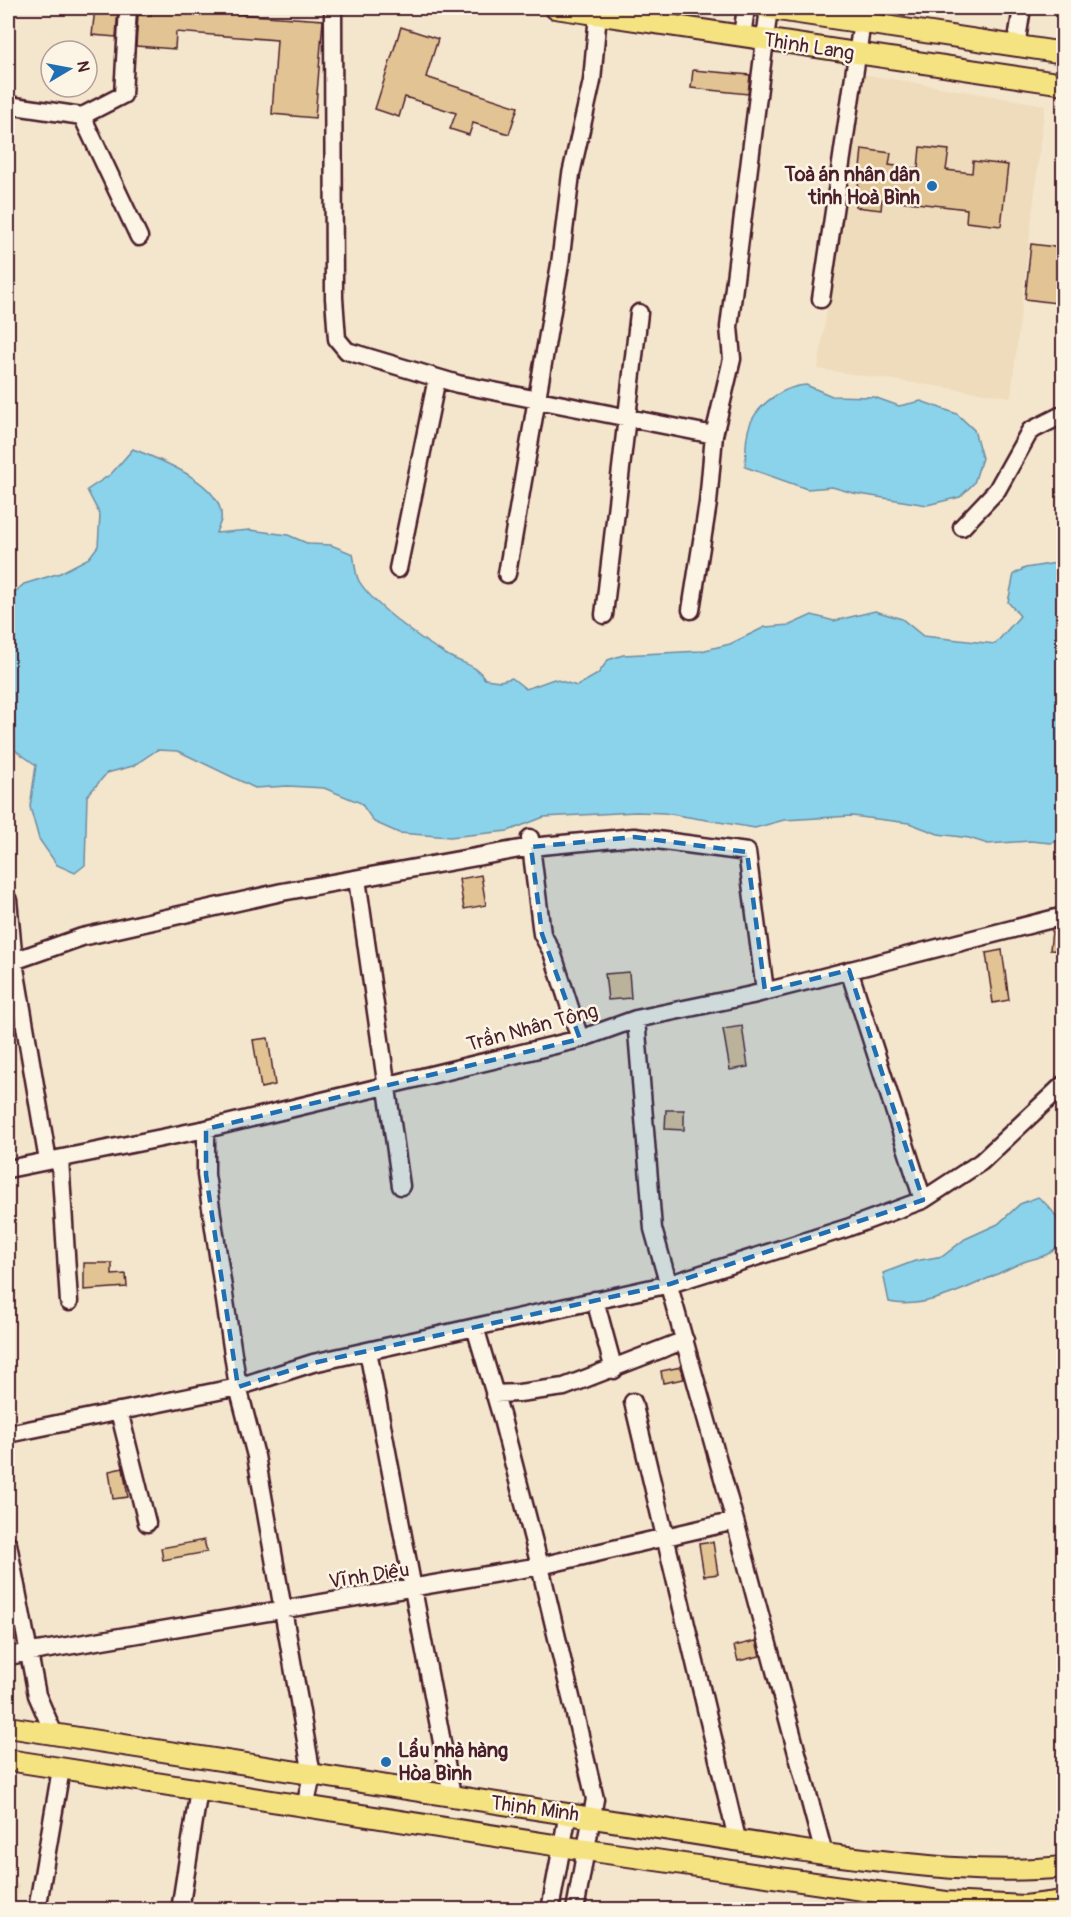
<svg xmlns="http://www.w3.org/2000/svg" width="1071" height="1917" font-family="Pangolin,sans-serif">
	<style>
		.built { fill: #eedcbc }
		.water { fill: #8ad3eb; stroke: #708b9e; stroke-width: 1.5 }
		.building { fill: #e1c394; stroke: #4a1f2b; stroke-width: 1.5 }
		.lines { fill: none; stroke-linecap: round; stroke-linejoin: round }
		.minor-casing { stroke: #4a1f2b; stroke-width: 21 }
		.major-casing { stroke: #4a1f2b; stroke-width: 24 }
		.minor { stroke: #fcf5e5; stroke-width: 16 }
		.major { stroke: #f5e382; stroke-width: 20 }
		.marked { fill: #1f6fb2; fill-opacity: 0.2; stroke: #1f6fb2; stroke-width: 4.5; stroke-dasharray: 12 8; stroke-linejoin: round }
		.poi-dot { fill: #1f6fb2; stroke: #fcf5e5; stroke-width: 2 }
		.labels { text-anchor: middle; stroke-width: 5; stroke-linejoin: round; paint-order: stroke }
		.street-label { font-size: 20px; fill: #4a1f2b; stroke: #fcf5e5 }
		.poi-label { font-size: 20px; font-weight: bold; fill: #4a1f2b; stroke: #fcf5e5; text-anchor: end }
	</style>
	<rect width="100%" height="100%" fill="#f4e6cd"/>
	<filter id="ink" filterUnits="userSpaceOnUse"><feTurbulence type="fractalNoise" baseFrequency=".0167" numOctaves="2"/><feDisplacementMap in="SourceGraphic" scale="12" xChannelSelector="R" yChannelSelector="G"/><feConvolveMatrix kernelMatrix="1 2 1 2 8 2 1 2 1" color-interpolation-filters="sRGB"/></filter>
	<g filter="url(#ink)">
		<path class="built" d="M862 74 1045 105 1011 397 818 369Z
			M8 1881 20 1885 16 1909H8Z"/>
		<path class="water" d="M806 385 832 396 874 397 899 406 921 401 957 414 974 430 982 458 974 483 960 497 927 505 853 493 832 487 807 489 745 467C746 452 745 433 752 420 762 401 786 386 806 385Z
			M133 449C158 459 226 484 221 520 220 524 217 529 216 533L250 530 288 535 309 544 331 545 353 554C355 562 355 574 359 581 374 606 422 640 447 655 462 664 476 664 485 679L500 681 512 678 526 689 554 679 577 686 598 674 608 660 623 655 701 651 730 644 765 627 790 625 812 615 834 621 875 611 902 619 923 636 995 644 1020 616 1008 602 1014 574 1025 568 1063 562V840L1051 843 1030 841 988 844 969 838 938 834 909 823 852 816 784 820 755 828 664 813 636 812 544 817 508 831 450 837 399 833 374 822 361 803 324 788 288 786 255 788 178 751 157 750 133 766 107 773 87 796 85 865 75 873 57 865 39 839 30 807 36 765 8 745V598L24 584 60 573 89 558 98 546 100 515 87 490 111 474Z
			M1038 1197C1051 1207 1068 1226 1058 1245 1051 1257 1033 1258 1021 1263 987 1278 928 1312 889 1302L883 1273 915 1261 943 1256 965 1239 998 1224 1020 1204Z"/>
		<path class="building" d="M95 8H118L116 37 92 35Z
			M151 8 323 20 315 118 272 114 277 40 176 32 175 49 136 46 138 15 151 16Z
			M401 27 438 39 426 77 518 107 509 134 473 123 469 135 450 129 456 113 405 97 399 117 375 109Z
			M693 70 750 75 748 94 691 88Z
			M920 147 949 150 946 170 972 173 973 161 1008 165 1001 226 966 222 967 209 882 199 881 210 856 207 862 149 891 153 889 165 918 169Z
			M1031 244 1064 248V304L1025 299Z
			M481 875 486 905 464 909 459 879Z
			M1064 927V951L1050 950 1052 930Z
			M1002 950 1009 1000 993 1003 986 953Z
			M629 972 631 998 608 1000 605 974Z
			M742 1026 748 1067 730 1070 723 1029Z
			M268 1038 275 1085 261 1088 253 1040Z
			M666 1110H684V1130L665 1129Z
			M84 1263H112V1275L126 1274 127 1287 84 1290Z
			M681 1367 684 1379 663 1383 661 1371Z
			M123 1468 128 1497 113 1499 109 1471Z
			M204 1540 207 1552 163 1560 161 1548Z
			M713 1542 718 1574 704 1576 699 1544Z
			M756 1641 760 1656 738 1661 734 1646Z"/>
		<g class="lines">
			<g class="minor-casing">
				<path id="minor" d="M333 8 334 298 337 339 347 351 458 384 714 435
					M742 36 746 8
					M1016 46 1022 8
					M8 105 82 116 139 237
					M82 116 123 95 128 8
					M821 299 864 8
					M962 527 997 490 1030 431 1062 415
					M398 569 437 378
					M507 574 560 264 571 174 592 81 598 14
					M691 610 708 503 714 435 732 359 729 327 769 8
					M604 615 639 313
					M530 838 542 934 552 952 580 1039
					M357 879 401 1186
					M8 900 14 962 48 1161
					M8 963 82 937 282 892 531 847 634 837 747 852 765 991
					M849 970 923 1200
					M636 1019 653 1229 735 1521 824 1854
					M206 1129V1175L238 1387 256 1456 312 1775 305 1807
					M60 1159 69 1302
					M8 1169 206 1129 580 1039 636 1019 752 995 1064 916
					M595 1300 614 1370
					M475 1327 501 1415 540 1566 595 1799 575 1910
					M368 1351 452 1795
					M494 1394 519 1393 564 1387 685 1340
					M633 1402 737 1839
					M119 1411 147 1523
					M8 1434 238 1387 313 1363 670 1284 847 1228 923 1200 981 1162 1064 1084
					M8 1544 37 1695 54 1734
					M8 1656 540 1566 735 1521
					M37 1910 61 1769
					M180 1910 199 1789
					M550 1910 568 1813"/>
			</g>
			<g class="major-casing">
				<path id="major" d="M555 8 1064 84
					M765 8 1064 53
					M8 1727 824 1854C904 1864 983 1875 1064 1867
					M8 1760 586 1850 946 1902 1025 1906 1064 1901"/>
			</g>
			<use href="#minor" class="minor"/>
			<use href="#major" class="major"/>
		</g>
	</g>
	<path class="marked" d="M634 837 747 852 765 991 849 970 923 1200 670 1284 313 1363 238 1387 206 1175V1129L580 1039 542 934 531 847Z"/>
	<g class="poi-dot">
		<circle cx="932" cy="186" r="6"/>
		<circle cx="386" cy="1762" r="6"/>
	</g>
	<g class="labels">
		<g class="street-label">
			<text transform="translate(809 46) rotate(9)" y="7">Thịnh Lang</text>
			<text transform="translate(532 1027) rotate(-15)" y="7">Trần Nhân Tông</text>
			<text transform="translate(369 1575) rotate(-9)" y="7">Vĩnh Diệu</text>
			<text transform="translate(535 1808) rotate(8)" y="7">Thịnh Minh</text>
		</g>
		<g class="poi-label">
			<text x="920" y="181">Toà án nhân dân<tspan x="920" dy="23">tỉnh Hoà Bình</tspan></text>
			<text x="398" y="1757" text-anchor="start">Lẩu nhà hàng<tspan x="398" dy="23">Hòa Bình</tspan></text>
		</g>
	</g>
	<rect width="1071" height="1917" fill="none" stroke="#fcf5e5" stroke-width="30"/>
	<rect x="15" y="15" width="1041" height="1887" fill="none" stroke="#4a1f2b" stroke-width="2" filter="url(#ink)"/>
	<g transform="translate(69 69) rotate(80)"><circle r="28" fill="#fcf5e5" stroke="#b59f9b" stroke-width="1.5"/>
	<path d="M0-4.5L10 22L0 15L-10 22Z" fill="#1f6fb2"/>
	<text y="-9" font-size="16" font-weight="bold" text-anchor="middle" fill="#4a1f2b">N</text>
	</g>
</svg>
